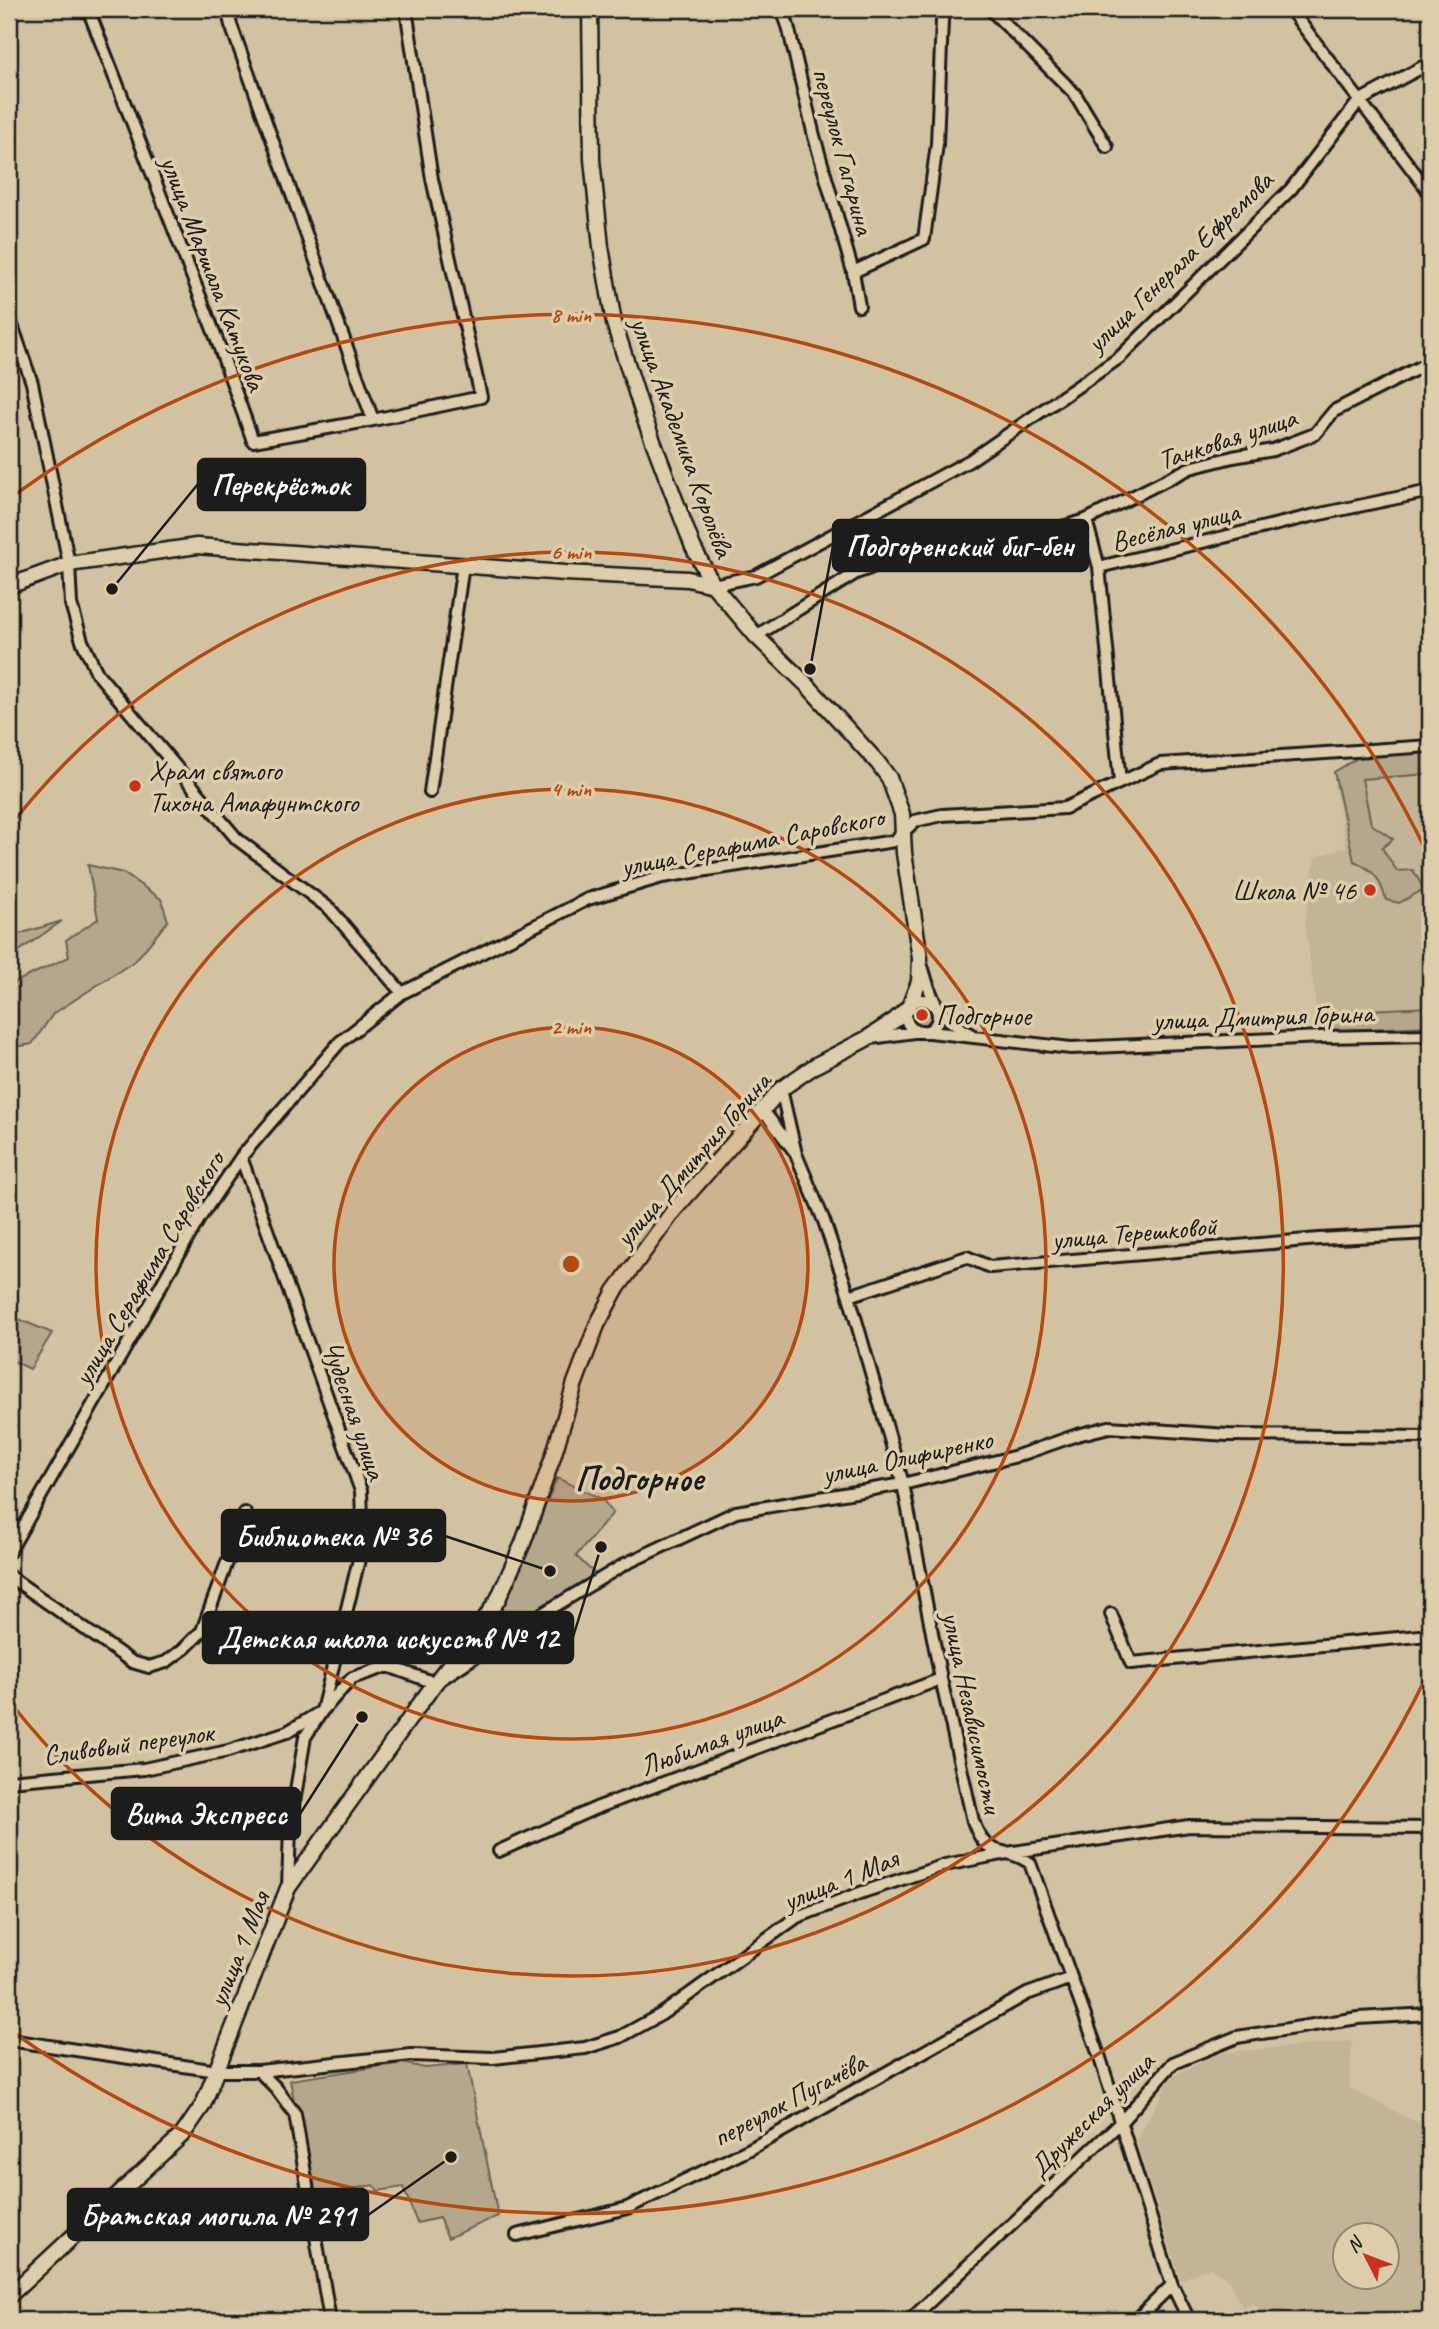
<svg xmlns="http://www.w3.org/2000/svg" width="1439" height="2329" font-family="Caveat,sans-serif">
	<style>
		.built { fill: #c3b497; fill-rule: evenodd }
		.green { fill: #b4a78c; stroke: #686254; stroke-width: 2 }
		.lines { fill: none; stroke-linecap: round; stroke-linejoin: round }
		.minor-casing { stroke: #1c1c1c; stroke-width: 16 }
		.tertiary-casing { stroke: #1c1c1c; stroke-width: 19 }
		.minor { stroke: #decdab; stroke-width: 10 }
		.tertiary { stroke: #decdab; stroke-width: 14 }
		.ring { fill: none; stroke: #b54a10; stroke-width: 3.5 }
		.poi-dot { fill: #c8321e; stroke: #decdab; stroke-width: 2.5 }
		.labels { text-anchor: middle; stroke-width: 7; stroke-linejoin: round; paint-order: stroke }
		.street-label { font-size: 28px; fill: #1c1c1c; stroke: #decdab }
		.poi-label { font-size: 28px; fill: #1c1c1c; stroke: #decdab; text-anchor: start }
		.district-label { font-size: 35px; font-weight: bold; fill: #1c1c1c; stroke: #decdab }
		.centre { fill: #b54a10; stroke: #decdab; stroke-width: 3.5 }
		.ring-label { font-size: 21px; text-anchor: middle; font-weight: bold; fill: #b54a10; stroke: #decdab; stroke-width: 7; stroke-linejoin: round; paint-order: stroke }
		.leader { fill: none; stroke: #1c1c1c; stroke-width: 2.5 }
		.callout-dot { fill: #1c1c1c; stroke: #decdab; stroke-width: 2.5 }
		.callout { fill: #1c1c1c; stroke: #1c1c1c; stroke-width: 2.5 }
		.callout-label { font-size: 30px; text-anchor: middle; font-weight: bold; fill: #fff }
	</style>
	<rect width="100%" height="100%" fill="#d2c2a2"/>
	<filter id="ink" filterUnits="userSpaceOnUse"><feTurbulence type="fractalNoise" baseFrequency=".0143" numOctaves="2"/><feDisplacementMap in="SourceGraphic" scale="14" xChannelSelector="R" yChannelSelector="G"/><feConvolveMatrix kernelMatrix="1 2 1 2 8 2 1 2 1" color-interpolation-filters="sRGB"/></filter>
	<g filter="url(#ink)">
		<path class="built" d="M1430 771V1021H1318L1305 922 1315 857 1346 847 1334 782Z
			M1352 2041 1349 2088 1430 2129V2320H1270L1253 2303 1243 2308 1228 2280 1210 2267 1181 2280 1136 2140 1171 2078 1219 2053ZM1344 2234H1386V2276H1344Z"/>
		<path class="green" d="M1430 739V774L1362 779 1371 824 1393 839 1382 848 1397 871 1413 870 1424 889 1399 903 1386 900C1380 879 1374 870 1354 861L1334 772 1374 748Z
			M88 865 123 873 161 899 168 921 136 960 53 1014 32 1044 9 1048V985L69 957 66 940 98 919Z
			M62 921 9 958V937Z
			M912 1015a11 11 0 1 1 22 0a11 11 0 1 1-22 0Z
			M1430 1007V1026L1327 1031 1323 1022 1325 1012Z
			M9 1315 52 1333 30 1369 9 1359Z
			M557 1478 602 1499 613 1513 576 1556 596 1575 500 1633 495 1632 494 1627Z
			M403 2063 425 2068 467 2064 498 2216 448 2238 439 2218 417 2223 403 2187 378 2191 374 2185 313 2196 290 2080Z"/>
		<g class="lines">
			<g class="minor-casing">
				<path id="minor" d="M88 9 217 340 253 441 373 420 481 397 432 179 406 9
					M227 9 231 25 373 420
					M782 9 788 26 814 136 853 272 859 306
					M990 9 1075 94 1107 147
					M1290 9 1430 193
					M853 272 924 239 937 144 942 20 945 9
					M9 316 32 383 69 564 71 604 82 641 97 673 237 839 330 909 402 993
					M1086 520 1099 567 1120 782
					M1099 567 1311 516 1430 491
					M713 585 756 576 969 461 1119 358 1291 189 1359 101 1430 63
					M756 636 856 573 915 553 984 550 1086 520 1190 468 1233 457 1273 450 1315 434 1334 411 1430 362
					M430 792 463 565
					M923 969C932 1002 939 1018 971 1034
					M906 1016a16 16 0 1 1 32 0a16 16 0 1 1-32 0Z
					M871 1038 921 1031 1071 1048 1322 1037 1430 1035
					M781 1089 796 1154 824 1221 849 1296 903 1484 941 1679 973 1821C988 1863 1002 1843 1030 1863L1100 2058 1172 2285 1189 2320
					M762 1109 795 1152
					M241 1157 361 1491 363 1543 322 1711 305 1737 290 1826 288 1888
					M849 1296 967 1257 990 1267 1319 1239 1430 1233
					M9 1552 199 1219 241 1157 340 1042 402 993 588 899 662 877 894 841 915 821 942 815 1065 808 1160 764 1430 746
					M9 1576 132 1662 149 1667 166 1662 185 1648 202 1631 245 1513
					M1111 1614 1131 1663 1430 1635
					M9 1781 144 1769 228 1751 287 1732 322 1711 352 1678 388 1666 435 1683 517 1629 625 1564 736 1512 903 1484 1017 1456 1077 1435 1109 1427 1228 1435 1430 1437
					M499 1851 596 1808 941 1679
					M9 2040 217 2071H259L276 2088 295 2114 330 2320
					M259 2071 411 2055 493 2058 585 2048 620 2037 662 2014 797 1917 863 1892 945 1865 1007 1853 1189 1826 1430 1828
					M517 2235 627 2208 750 2149 1027 1994 1071 1978
					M910 2320 1121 2122 1173 2063 1237 2037 1358 2018 1430 2014
					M1136 2320 1172 2285"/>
			</g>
			<g class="tertiary-casing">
				<path id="tertiary" d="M9 586 69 564 197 546 565 573 688 579 713 585
					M9 2296 183 2134 203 2105 288 1888 435 1683 480 1626 498 1599 523 1543 553 1457 575 1383 597 1325 615 1291 675 1209 781 1089 816 1065 866 1039 895 1020 909 1007 919 982 920 958 904 853 902 814 889 778 878 763 808 686 756 636 713 585 693 547 645 420 614 323 601 247 592 159 590 9"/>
			</g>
			<use href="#minor" class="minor"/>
			<use href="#tertiary" class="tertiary"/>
		</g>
	</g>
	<circle cx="571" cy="1264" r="237" fill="#b54a10" fill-opacity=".12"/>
	<g class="ring">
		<circle cx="571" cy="1264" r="237"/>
		<circle cx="571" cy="1264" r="475"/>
		<path d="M10 826A712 712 0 1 1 10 1702"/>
		<path d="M1428 1673A949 949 0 0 1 13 2032M13 496A949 949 0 0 1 1428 855"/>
	</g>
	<g class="poi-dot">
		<circle cx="135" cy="786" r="7"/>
		<circle cx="1370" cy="890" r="7"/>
		<circle cx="922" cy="1015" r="7"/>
	</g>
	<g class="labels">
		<g class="street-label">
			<text transform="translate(844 151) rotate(75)" y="10">переулок Гагарина</text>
			<text transform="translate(1179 261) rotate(-44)" y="10">улица Генерала Ефремова</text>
			<text transform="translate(214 273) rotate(69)" y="10">улица Маршала Катукова</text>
			<text transform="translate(683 437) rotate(70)" y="10">улица Академика Королёва</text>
			<text transform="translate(1227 438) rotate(-18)" y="10">Танковая улица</text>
			<text transform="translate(1175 526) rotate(-14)" y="10">Весёлая улица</text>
			<text transform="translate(752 841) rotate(-11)" y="10">улица Серафима Саровского</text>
			<text transform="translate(1263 1016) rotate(-2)" y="10">улица Дмитрия Горина</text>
			<text transform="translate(692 1159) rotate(-49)" y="10">улица Дмитрия Горина</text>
			<text transform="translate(1134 1232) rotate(-5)" y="10">улица Терешковой</text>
			<text transform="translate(148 1268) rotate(-59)" y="10">улица Серафима Саровского</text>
			<text transform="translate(355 1410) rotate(71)" y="10">Чудесная улица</text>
			<text transform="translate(907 1456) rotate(-12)" y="10">улица Олифиренко</text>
			<text transform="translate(973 1712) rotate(78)" y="10">улица Независимости</text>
			<text transform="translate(711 1741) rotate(-20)" y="10">Любимая улица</text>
			<text transform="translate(128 1743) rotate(-8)" y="10">Сливовый переулок</text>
			<text transform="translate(840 1879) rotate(-22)" y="10">улица 1 Мая</text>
			<text transform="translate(238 1949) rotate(-68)" y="10">улица 1 Мая</text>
			<text transform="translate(789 2099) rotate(-28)" y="10">переулок Пугачёва</text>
			<text transform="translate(1091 2114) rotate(-45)" y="10">Дружеская улица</text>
		</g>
		<g class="poi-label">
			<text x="149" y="780">Храм святого<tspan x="149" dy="32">Тихона Амафунтского</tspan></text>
			<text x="1356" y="900" text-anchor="end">Школа № 46</text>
			<text x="936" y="1025">Подгорное</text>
		</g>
		<g class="district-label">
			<text x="639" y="1490">Подгорное</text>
		</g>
	</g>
	<circle cx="571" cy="1264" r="10" class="centre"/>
	<g class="ring-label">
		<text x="571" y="322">8 min</text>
		<text x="571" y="559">6 min</text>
		<text x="571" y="796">4 min</text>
		<text x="571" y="1034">2 min</text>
	</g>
	<path class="leader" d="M112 589L198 484M810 669L833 546M550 1571L445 1536M601 1547L573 1637M362 1717L300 1814M451 2157L368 2215"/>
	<g class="callout-dot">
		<circle cx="112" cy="589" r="7"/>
		<circle cx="810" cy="669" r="7"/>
		<circle cx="550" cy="1571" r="7"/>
		<circle cx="601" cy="1547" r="7"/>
		<circle cx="362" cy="1717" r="7"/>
		<circle cx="451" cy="2157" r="7"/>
	</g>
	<g class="callout">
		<rect x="198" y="459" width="167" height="51" rx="7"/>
		<rect x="833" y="520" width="255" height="51" rx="7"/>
		<rect x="222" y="1510" width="223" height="51" rx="7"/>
		<rect x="203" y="1612" width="370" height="51" rx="7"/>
		<rect x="112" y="1788" width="188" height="51" rx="7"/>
		<rect x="68" y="2189" width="300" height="51" rx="7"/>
	</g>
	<g class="callout-label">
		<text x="281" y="495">Перекрёсток</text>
		<text x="960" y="556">Подгоренский биг-бен</text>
		<text x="333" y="1546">Библиотека № 36</text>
		<text x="388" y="1648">Детская школа искусств № 12</text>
		<text x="206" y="1824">Вита Экспресс</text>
		<text x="218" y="2225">Братская могила № 291</text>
	</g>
	<rect width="1439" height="2329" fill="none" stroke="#decdab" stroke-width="35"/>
	<rect x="18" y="18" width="1404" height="2294" fill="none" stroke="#1c1c1c" stroke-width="2.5" filter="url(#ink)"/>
	<g transform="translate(1366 2256) rotate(312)"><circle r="33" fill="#decdab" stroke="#908672" stroke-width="2"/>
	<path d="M0-5L12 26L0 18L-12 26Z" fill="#c8321e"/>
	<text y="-10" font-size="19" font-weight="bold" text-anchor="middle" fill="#1c1c1c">N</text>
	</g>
</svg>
